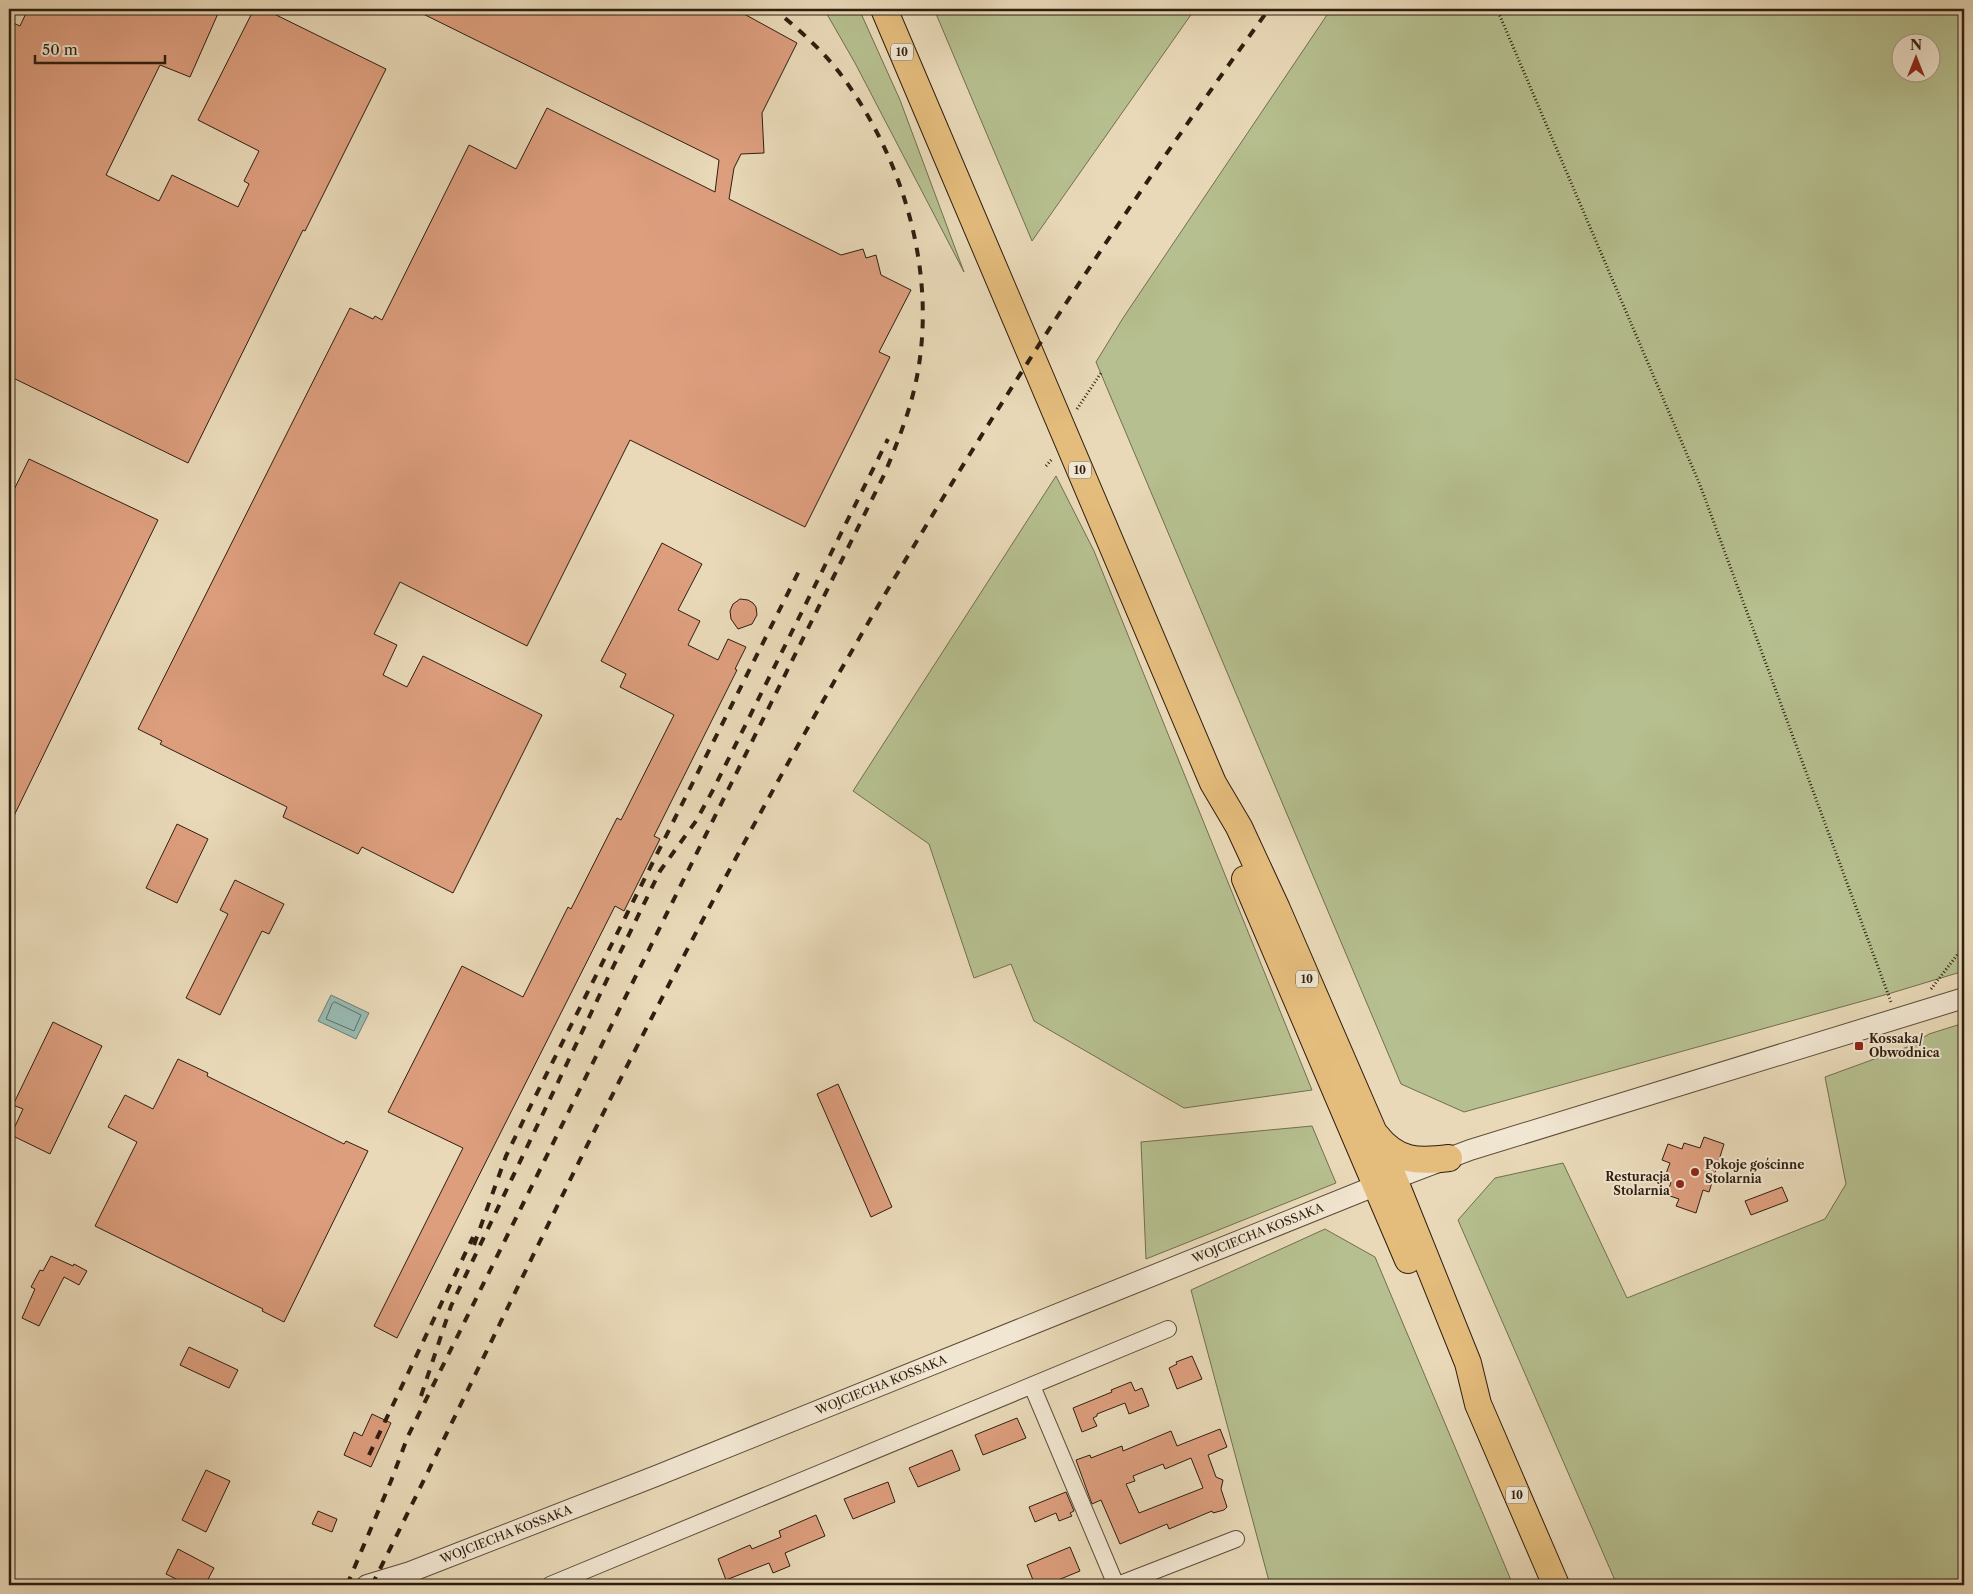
<svg xmlns="http://www.w3.org/2000/svg" width="1973" height="1594" font-family="'Libre Caslon Text',serif">
	<style>
		.green { fill: #b6bf8f; stroke: #726e4f; fill-rule: evenodd }
		.water { fill: #97bab2; stroke: #6d7c71 }
		.lines { fill: none; stroke-linecap: round; stroke-linejoin: round }
		.shore { stroke: #636c60; stroke-width: 1 }
		.building { fill: #dd9e7e; stroke: #2f1e0f; fill-rule: evenodd }
		.minor-casing { stroke: #5e4d39; stroke-width: 18 }
		.tertiary-casing { stroke: #5e4d39; stroke-width: 22 }
		.trunk-casing { stroke: #2f1e0f; stroke-width: 28 }
		.path { stroke: #2f1e0f; stroke-width: 3; stroke-dasharray: 1 2.5; stroke-linecap: butt }
		.minor { stroke: #f1e6d1; stroke-width: 16 }
		.tertiary { stroke: #f1e6d1; stroke-width: 20 }
		.trunk { stroke: #e4bc7c; stroke-width: 26 }
		.rail { stroke: #2f1e0f; stroke-width: 4; stroke-dasharray: 9 9; stroke-linecap: butt }
		.poi-dot { fill: #8f2418; stroke: #f1e6d1; stroke-width: 2 }
		.labels { text-anchor: middle; stroke-width: 4; stroke-linejoin: round; paint-order: stroke }
		.shield { fill: #f1e6d1; stroke: #695a49; stroke-width: 1 }
		.shield-label { font-size: 11px; font-weight: bold; fill: #2f1e0f }
		.poi-label { font-size: 12px; font-weight: bold; fill: #2f1e0f; stroke: #f1e6d1; text-anchor: start }
		.street-label { font-size: 12px; fill: #2f1e0f; stroke: #f1e6d1 }
	</style>
	<rect width="100%" height="100%" fill="#e9d9b8"/>
	<filter id="stains"><feTurbulence type="fractalNoise" baseFrequency=".004" numOctaves="4"/><feColorMatrix values="0 0 0 0 .2 0 0 0 0 .09 0 0 0 0 .02 0 0 0 .5 -.17"/></filter>
	<radialGradient id="worn" r=".72"><stop offset=".6" stop-color="#630" stop-opacity="0"/><stop offset="1" stop-color="#630" stop-opacity=".3"/></radialGradient>
	<path class="green" d="M824 9H859L900 100 964 272 855 63Z
		M934 9H1195L1032 241Z
		M1331 9H1964V971L1888 994 1464 1112 1401 1084 1096 362 1123 318ZM1930 42V72H1900V42Z
		M1056 476 1094 551 1312 1090 1184 1108 1034 1021 1011 964 974 978 929 844 853 791Z
		M1964 1023V1585H1617L1458 1220 1495 1178 1563 1163 1627 1298 1825 1219 1846 1184 1825 1077 1910 1046 1929 1034Z
		M1312 1126 1336 1183 1146 1259 1141 1142Z
		M1325 1229 1375 1257 1513 1585H1270L1191 1290Z"/>
	<path class="water" d="M331 995 369 1013 356 1039 318 1021Z"/>
	<g class="lines">
		<path class="shore" d="M335 1002 361 1015 354 1031 326 1019 332 1004Z"/>
	</g>
	<path class="building" d="M28 9H220L190 77 160 65 106 175 159 201 172 175 238 207 249 184 244 181 259 151 198 120 254 9H264L386 69 305 231 303 230 188 463 9 376V21L20 26Z
		M413 9H735L797 43 762 113 764 153 741 154 734 168 729 199 841 255 863 249 866 258 876 255 881 275 911 290 879 352 890 357 805 527 630 440 527 646 400 582 374 634 397 645 383 675 407 687 423 656 542 715 453 893 362 847 358 854 283 817 287 807 160 744 162 741 138 729 350 308 373 319 375 316 382 320 469 145 516 169 547 108 715 192 719 160Z
		M29 459 158 520 9 826V500Z
		M662 543 702 564 678 610 700 621 688 645 718 660 728 639 746 647 735 669 737 670 654 836 660 839 624 911 615 906 397 1338 374 1326 463 1148 388 1112 462 966 523 997 568 907 571 909 617 818 621 820 674 715 620 687 626 674 601 661Z
		M740 599 748 600 753 603 756 607 757 615 752 624 738 629 731 619 730 611 733 604Z
		M177 824 208 839 177 903 146 888Z
		M235 880 284 904 269 934 262 931 220 1015 186 998 228 914 220 910Z
		M53 1022 102 1046 50 1154 11 1135 23 1109 13 1105Z
		M178 1059 208 1073 207 1076 344 1144 346 1141 368 1151 284 1322 262 1311 263 1309 95 1226 137 1142 108 1127 125 1095 153 1109Z
		M838 1084 892 1207 871 1217 817 1094Z
		M1704 1137 1724 1144 1709 1192 1703 1190 1696 1213 1676 1206 1679 1199 1667 1195 1671 1182 1664 1179 1670 1163 1662 1160 1668 1144 1682 1149 1684 1143 1700 1148Z
		M1782 1187 1788 1201 1751 1215 1745 1201Z
		M51 1256 73 1266 74 1264 87 1271 79 1285 64 1277 39 1326 22 1318 35 1289 31 1287 40 1270 43 1271Z
		M189 1347 238 1370 229 1388 180 1365Z
		M1192 1356 1202 1379 1177 1389 1169 1368 1177 1364 1176 1362Z
		M1131 1382 1135 1391 1142 1388 1149 1406 1129 1414 1125 1403 1097 1414V1416L1093 1418 1097 1426 1082 1432 1073 1408 1112 1392 1111 1390Z
		M372 1414 391 1423 371 1467 344 1455 354 1432 362 1436Z
		M1017 1418 1026 1438 983 1455 975 1435Z
		M1220 1429 1227 1447 1208 1455 1216 1477 1223 1480 1221 1489 1227 1507 1224 1510 1213 1513 1212 1511 1169 1529 1167 1524 1120 1544 1101 1500 1092 1504 1076 1460 1090 1455 1091 1458 1122 1446 1123 1451 1171 1431 1177 1446ZM1191 1458 1203 1488 1139 1513 1126 1484 1135 1481 1133 1476 1163 1464 1165 1469Z
		M952 1450 960 1470 918 1487 909 1468Z
		M206 1470 230 1481 206 1532 182 1520Z
		M888 1482 895 1502 853 1519 844 1499Z
		M1066 1492 1074 1511 1070 1513 1072 1516 1059 1521 1056 1513 1035 1522 1029 1507Z
		M318 1511 337 1519 332 1532 312 1524Z
		M816 1515 825 1536 785 1553 790 1566 773 1573 769 1563 726 1580 718 1559 750 1545 752 1549 781 1537 779 1531Z
		M1070 1547 1080 1571 1046 1585H1035L1027 1565Z
		M178 1549 214 1568 205 1585H188L166 1574Z"/>
	<g class="lines">
		<g class="minor-casing">
			<path id="minor" d="M1032 1386 1116 1585
				M410 1572 415 1585
				M550 1585 1168 1329
				M1118 1585 1236 1539"/>
		</g>
		<g class="tertiary-casing">
			<g id="tertiary">
				<path id="s1" d="M367 1585 410 1572 656 1476 1370 1188 1470 1150 1964 998"/>
			</g>
		</g>
		<g class="trunk-casing">
			<path id="trunk" d="M884 9 1213 783 1239 827 1277 909 1394 1179 1468 1363 1478 1404 1556 1585
				M1245 879 1408 1260
				M1376 1135C1397 1162 1418 1162 1449 1158"/>
		</g>
		<path class="path" d="M1497 9 1700 485 1891 1002
			M1077 409 1101 373
			M1046 466 1052 459
			M1931 989 1964 946"/>
		<use href="#minor" class="minor"/>
		<use href="#tertiary" class="tertiary"/>
		<use href="#trunk" class="trunk"/>
		<path class="rail" d="M474 1245 506 1156 526 1115 799 571
			M421 1396 451 1306 614 965 660 871 696 821 713 790 888 439
			M369 1455 473 1237
			M347 1585 391 1481 408 1436 885 473C895 448 905 424 912 398 942 287 907 162 839 72 820 48 797 28 774 9
			M372 1585C470 1389 562 1190 663 996 840 653 1042 321 1269 9"/>
	</g>
	<g class="poi-dot">
		<rect x="1854" y="1041" width="10" height="10" rx="2.5"/>
		<circle cx="1695" cy="1172" r="5"/>
		<circle cx="1680" cy="1184" r="5"/>
	</g>
	<g class="labels">
		<g class="shield">
			<rect x="891" y="43.5" width="22" height="17" rx="4"/>
			<rect x="1069" y="461.5" width="22" height="17" rx="4"/>
			<rect x="1296" y="970.5" width="22" height="17" rx="4"/>
			<rect x="1506" y="1486.5" width="22" height="17" rx="4"/>
		</g>
		<g class="shield-label">
			<text x="902" y="56">10</text>
			<text x="1080" y="474">10</text>
			<text x="1307" y="983">10</text>
			<text x="1517" y="1499">10</text>
		</g>
		<g class="poi-label">
			<text x="1869" y="1043">Kossaka/<tspan x="1869" dy="14">Obwodnica</tspan></text>
			<text x="1705" y="1169">Pokoje gościnne<tspan x="1705" dy="14">Stolarnia</tspan></text>
			<text x="1670" y="1181" text-anchor="end">Resturacja<tspan x="1670" dy="14">Stolarnia</tspan></text>
		</g>
		<g class="street-label">
			<text dy="4" stroke="none"><textPath href="#s1" startOffset="958">WOJCIECHA KOSSAKA</textPath></text>
			<text dy="4" stroke="none"><textPath href="#s1" startOffset="552">WOJCIECHA KOSSAKA</textPath></text>
			<text dy="4" stroke="none"><textPath href="#s1" startOffset="148">WOJCIECHA KOSSAKA</textPath></text>
		</g>
	</g>
	<rect width="1973" height="1594" fill="none" stroke="#e9d9b8" stroke-width="30"/>
	<rect x="10" y="10" width="1953" height="1574" fill="none" stroke="#2f1e0f" stroke-width="2.5"/>
	<rect x="15" y="15" width="1943" height="1564" fill="none" stroke="#2f1e0f"/>
	<g transform="translate(1916 58)"><circle r="24" fill="#f1e6d1" stroke="#a39683"/>
	<path d="M0-4L9 19L0 12L-9 19Z" fill="#8f2418"/>
	<text y="-8" font-size="14" font-weight="bold" text-anchor="middle" fill="#2f1e0f">N</text>
	</g>
	<path d="M35 55v8h130v-8" fill="none" stroke="#2f1e0f" stroke-width="2.5"/>
	<text x="42" y="55" font-size="15" fill="#2f1e0f" stroke="#f1e6d1" stroke-width="4" paint-order="stroke">50 m</text>
	<rect width="100%" height="100%" filter="url(#stains)"/>
	<rect width="100%" height="100%" fill="url(#worn)"/>
</svg>
